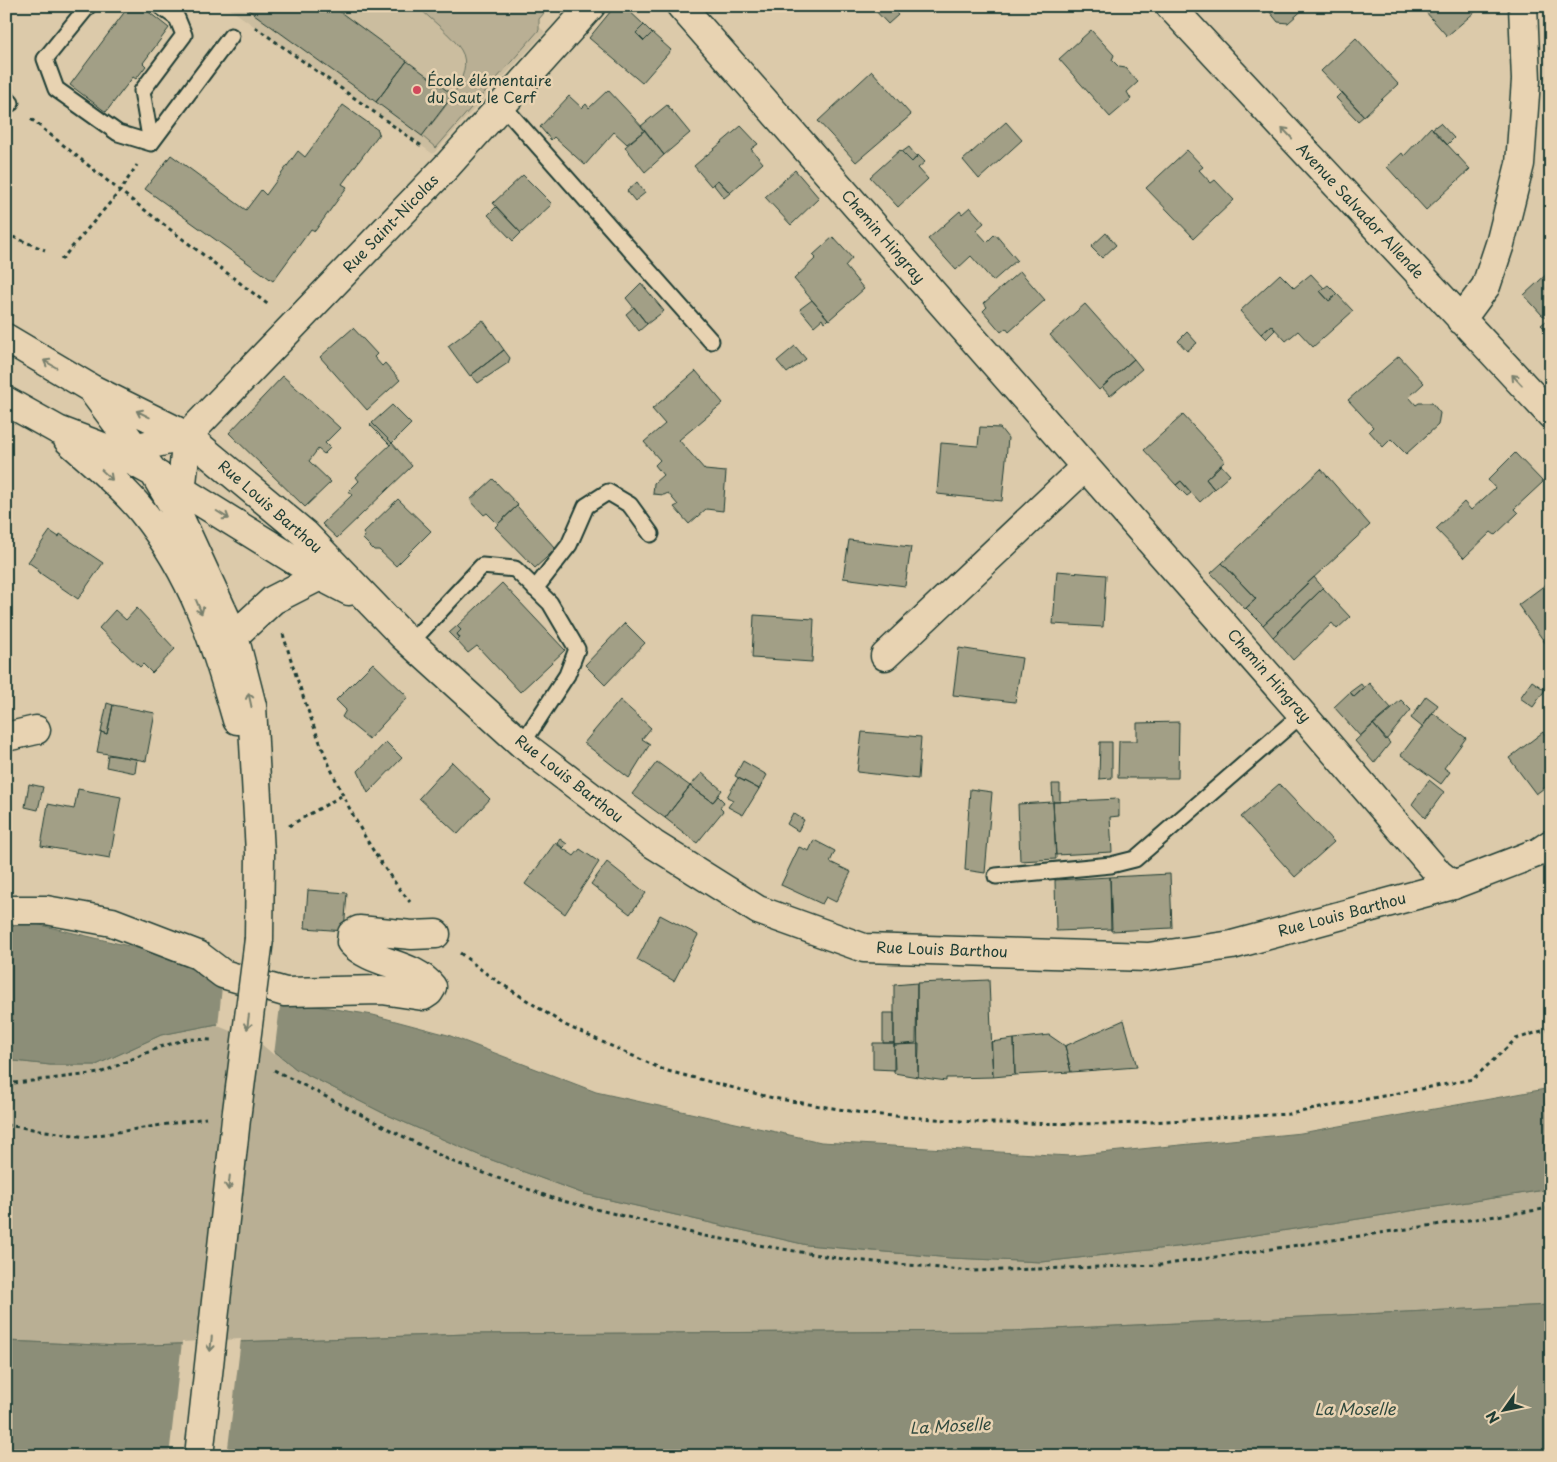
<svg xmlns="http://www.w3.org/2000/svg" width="1557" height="1462" font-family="'Playpen Sans',sans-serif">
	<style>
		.built { fill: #cbbd9f }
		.green { fill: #b9af94; stroke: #6c7664 }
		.water { fill: #8c8e78; stroke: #606e5d }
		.pier { fill: #dccaaa }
		.building { fill: #a29f86; stroke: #1f3d34 }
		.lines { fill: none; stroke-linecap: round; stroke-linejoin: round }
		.lane-casing { stroke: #1f3d34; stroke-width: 19 }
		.street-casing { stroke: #1f3d34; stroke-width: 31 }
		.primary-casing { stroke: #1f3d34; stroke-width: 31 }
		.path { stroke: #1f3d34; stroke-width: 3; stroke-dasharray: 4 4; stroke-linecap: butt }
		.lane { stroke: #e8d3b2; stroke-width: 15 }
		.street { stroke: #e8d3b2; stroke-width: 28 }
		.primary { stroke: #e8d3b2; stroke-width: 28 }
		.primary-bridge-casing { stroke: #1f3d34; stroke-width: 31; stroke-linecap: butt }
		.primary-bridge { stroke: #e8d3b2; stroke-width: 28 }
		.oneway { stroke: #79806d }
		.poi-dot { fill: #d1495b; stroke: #e8d3b2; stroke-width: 2 }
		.labels { text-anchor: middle; stroke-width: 5; stroke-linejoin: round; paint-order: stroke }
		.poi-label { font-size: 15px; fill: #1f3d34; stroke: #e8d3b2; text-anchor: start }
		.street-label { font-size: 15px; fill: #1f3d34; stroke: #e8d3b2 }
		.water-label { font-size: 16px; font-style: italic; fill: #2f493e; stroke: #e8d3b2 }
	</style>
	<rect width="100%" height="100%" fill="#dccaaa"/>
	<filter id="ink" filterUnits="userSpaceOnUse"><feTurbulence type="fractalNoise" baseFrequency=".02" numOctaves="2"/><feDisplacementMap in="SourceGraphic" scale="10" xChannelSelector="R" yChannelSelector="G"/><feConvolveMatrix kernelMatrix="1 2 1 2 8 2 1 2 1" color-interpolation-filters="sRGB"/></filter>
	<g filter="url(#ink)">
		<path class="built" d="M226 6H519L545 32 433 154Z"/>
		<path class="green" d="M417 6H550L539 19V30L436 148 422 136C437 116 477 75 461 50 452 35 430 19 417 6Z
			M217 1024 261 1040 296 1069 383 1113 481 1156 584 1194 807 1245 951 1258 1042 1262 1185 1246 1551 1189V1305L1012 1331 468 1334 120 1346 6 1341V1060L50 1065H96L161 1035Z"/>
		<path class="water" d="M6 923H32L137 948 191 965 278 1000 373 1015 448 1035 596 1092 821 1142 1070 1156 1301 1133 1551 1088V1189L1185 1246 1042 1262 951 1258 807 1245 584 1194 481 1156 383 1113 296 1069 261 1040 217 1024 161 1035 96 1065H50L6 1060Z
			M1551 1305V1456H6V1341L120 1346 468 1334 1012 1331Z"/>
		<path class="pier" d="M223 977 281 998 274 1055 260 1043 218 1026Z
			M241 1339 227 1456H169L182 1342Z"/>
		<path class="building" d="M129 6H141L169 28 143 63 146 66 136 79 133 77 106 112 70 85Z
			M243 6H332L407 61 376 102Z
			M615 6H624L644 25 636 33 644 41 652 33 671 50 642 83 589 38Z
			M871 6H890L898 15 888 24Z
			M1257 6H1265L1268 10 1264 14Z
			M1265 6H1307L1288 23 1278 22Z
			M1430 6H1472L1476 11 1447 36 1425 11Z
			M644 25 652 33 644 41 636 33Z
			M1091 30 1114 55 1112 60 1119 67 1126 68 1138 82 1127 92 1131 99 1110 117 1059 59Z
			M1356 38 1398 84 1364 116 1321 71Z
			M407 61 453 95 422 136 376 102Z
			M872 71 911 115 856 162 818 121Z
			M608 90 645 130 627 144 614 132 585 165 554 137 551 140 540 127 569 96 582 108 586 104 589 108Z
			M1342 92 1364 116 1358 121 1336 98Z
			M343 105 378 130 379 134 342 184 347 187 315 231 311 229 273 281 145 189 171 155 246 210 261 190 266 195 298 151 305 157Z
			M667 105 690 133 664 155 641 126Z
			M1006 122 1022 140 979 179 963 160Z
			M1440 123 1454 138 1447 145 1432 129Z
			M741 126 758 144 751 149 763 163 730 193 718 180 711 186 694 166Z
			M1431 127 1470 169 1426 210 1387 167 1402 153 1404 156Z
			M645 130 664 155 645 172 625 147Z
			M909 147 917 157 912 162 902 152Z
			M900 150 912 162 918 155 925 162 918 168 928 179 898 207 870 177Z
			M1187 150 1203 167 1199 170 1211 183 1215 180 1234 200 1194 238 1146 188Z
			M795 170 819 198 791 225 765 197Z
			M523 175 552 204 521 233 493 203Z
			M718 180 730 193 724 198 713 184Z
			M637 182 645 193 635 201 627 191Z
			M496 207 521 233 513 241 488 215Z
			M970 207 984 223 976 230 987 242 995 234 1017 260 993 281 971 256 956 270 928 239 960 211 962 214Z
			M1106 233 1116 245 1102 258 1091 247Z
			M833 237 852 258 845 266 864 289 829 320 794 279 816 258 813 255Z
			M1551 270V317H1547L1542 315 1524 295Z
			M1020 271 1045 300 1009 332 1006 328 1001 332 983 311 987 307 984 303Z
			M1280 274 1294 288 1311 274 1324 288 1320 291 1329 301 1337 294 1353 311 1313 347 1298 331 1286 341 1271 325 1261 334 1240 311Z
			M641 283 664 311 647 324 626 298Z
			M1328 285 1337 294 1329 301 1320 291Z
			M812 300 828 319 824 323 822 319 814 326 800 309Z
			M1085 304 1134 359 1099 390 1050 335Z
			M634 307 647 324 639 331 626 314Z
			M1551 317V334L1541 325Z
			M483 320 504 350 470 376 448 346Z
			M1271 325 1275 330 1266 339 1261 334Z
			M353 328 377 354 374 357 382 366 385 363 400 380 367 410 320 357Z
			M1187 332 1197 343 1187 351 1178 341Z
			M795 346 806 359 787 373 777 361Z
			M504 350 510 358 508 363 478 383 471 375Z
			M1399 356 1424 383 1409 397 1416 405 1419 403H1432L1440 413 1438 425 1406 454 1391 439 1383 447 1369 431 1373 427 1348 400Z
			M1134 359 1142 369 1110 396 1102 387Z
			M696 371 723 403 679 440 705 470 726 472 723 511 706 509 689 524 674 507 678 505 668 493 664 495 653 494 654 483 663 475 655 465 660 460 644 442 665 424 652 409Z
			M283 376 340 428 325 443 330 448 324 454 318 449 309 461 331 482 305 507 229 433Z
			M392 405 411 424 392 443 372 423Z
			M1183 415 1225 461 1206 479 1214 489 1200 502 1181 481 1176 485 1144 450Z
			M372 423 392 443 390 445 370 425Z
			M980 427 1000 428 1008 438 1002 501 937 494 941 443 978 446Z
			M392 443 412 466 337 538 322 524 352 495 349 491 359 481 356 477Z
			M1515 453 1543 482 1514 509 1518 513 1495 535 1491 532 1464 558 1436 529 1464 502 1471 510 1495 488 1488 480Z
			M1221 465 1230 475 1214 489 1206 479Z
			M1321 469 1370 525 1263 625 1246 608 1256 599 1222 563Z
			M493 479 518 505 498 524 487 513 484 515 470 500Z
			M1181 481 1191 493 1187 496 1176 485Z
			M398 499 431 531 396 566 379 550H374L363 539 365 536 363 533Z
			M517 506 556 549 535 568 495 527Z
			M50 531 59 537 60 534 103 563 78 599 37 571 38 569 28 562Z
			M849 540 911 547 905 586 843 578Z
			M1222 563 1256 599 1245 609 1211 573Z
			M1057 571 1106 575 1103 627 1053 624Z
			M1314 577 1323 588 1273 637 1263 625Z
			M1549 582 1551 584V651L1518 605Z
			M502 583 565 650 520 692 477 646 468 653 457 641 460 638 457 634 461 630 457 626Z
			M1323 588 1350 617 1337 629 1332 623 1293 660 1273 637Z
			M137 608 175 649 152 673 143 664 140 667 99 628 115 610 126 620Z
			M754 615 814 619 812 662 752 658Z
			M625 623 645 643 605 685 585 665Z
			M457 626 461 630 457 634 460 638 457 641 449 633Z
			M959 648 1022 658 1015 702 953 695Z
			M373 663 408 697 369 739 342 717 346 710 336 700Z
			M1532 681 1545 690 1533 707 1520 698Z
			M1369 683 1392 709 1360 736 1334 707 1350 692 1354 697Z
			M1361 684 1364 688 1354 697 1350 692Z
			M1426 696 1438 705 1422 727 1411 718Z
			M620 700 651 728 642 739 650 744 629 778 584 743Z
			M1401 700 1411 710 1386 740 1373 724Z
			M107 703 113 705 107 734 101 732Z
			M113 705 155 713 146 761 97 752 101 732 107 734Z
			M1433 713 1466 738 1444 768 1450 772 1441 784 1401 755Z
			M1179 722 1178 778H1118L1119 741H1137V723Z
			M1373 724 1390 743 1374 763 1355 741Z
			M862 732 921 737 918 779 857 772Z
			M1543 732 1551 743V783L1536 794 1509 758Z
			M386 742 402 758 368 793 358 771Z
			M1100 742H1112V778L1099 779Z
			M108 755 137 759 135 773 106 767Z
			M743 761 767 775 759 789 735 776Z
			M452 762 490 799 458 834 419 798Z
			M657 762 690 786 665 818 632 794Z
			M702 773 722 790 713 802 690 786Z
			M738 778 759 789 743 815 728 807 733 800 727 797Z
			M1429 780 1444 792 1425 818 1412 804Z
			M29 784 43 787 38 810 25 807Z
			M1052 784H1060V802H1053Z
			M1279 784 1334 842 1295 877 1241 817Z
			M690 786 713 802 718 796 724 802 720 808 723 811 697 843 665 818Z
			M78 789 121 797 110 858 41 846 48 804 74 809Z
			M970 789 992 792 985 873 965 870Z
			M1119 799V816L1110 817 1112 852 1056 855 1053 802Z
			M1053 802 1056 859 1020 861 1018 804Z
			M793 813 804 820 798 831 787 824Z
			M560 839 567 844 563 848 557 843Z
			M814 840 835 851 830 862 851 872 836 902 826 897 822 904 781 885 799 847 809 851Z
			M555 843 574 856 580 849 599 862 565 914 525 884Z
			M607 862 646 893 630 914 591 884Z
			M1170 874 1172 928 1111 931 1110 877Z
			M1110 877 1112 929 1056 931 1055 880Z
			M308 890 347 893 344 931 305 928Z
			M660 915 698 935 674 981 637 960Z
			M989 980 993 1077 951 1078H946V1081L918 1077 917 983Z
			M917 983 916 1043 894 1045V985Z
			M883 1013H894V1043H883Z
			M1124 1020 1137 1067 1071 1072 1065 1046Z
			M1049 1035 1065 1046 1071 1072 1015 1075 1014 1039Z
			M1014 1039 1015 1075 993 1077 991 1042Z
			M873 1043H894L895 1070 873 1069Z
			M919 1044 918 1077 894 1073V1045Z"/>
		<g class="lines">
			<g class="lane-casing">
				<path id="lane" d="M88 6 45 59 56 89 118 133 151 143 231 36
					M6 98 11 103
					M502 105 711 341
					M151 143 142 91 184 35 177 18 160 6
					M535 589 569 545 586 506 608 492 630 505 651 534
					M411 642 482 566 515 569 550 603 577 649 567 675 522 744
					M996 876 1111 865 1135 859 1302 714"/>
			</g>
			<g class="street-casing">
				<path id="street" d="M681 6 1302 714 1439 874 1453 885
					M1170 6 1551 415
					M1461 320 1486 286 1500 244 1520 164 1526 80 1523 6
					M187 436 448 165 591 6
					M116 452 187 436
					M179 512 187 436
					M885 656 1085 467
					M6 737 36 730
					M6 910H46L112 922 198 955 223 974 285 992 382 990 423 996 429 992 432 987C413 962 372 965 351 942L352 934 359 930 412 935 436 934"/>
			</g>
			<g class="primary-casing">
				<path id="primary" d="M6 338 92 389 187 436 305 534 403 636 522 744 653 844 758 910 864 948 1148 957 1232 945 1453 885 1539 852 1551 844
					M95 394 154 473 178 514 234 636 252 706 260 853 259 939
					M6 401 58 430 116 452 154 473 320 576 349 591
					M68 440C93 463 121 485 142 511 194 575 215 643 237 720
					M234 636 273 600 320 576"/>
			</g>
			<path class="path" d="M255 27 423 147
				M31 119 120 191 270 306
				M6 234 45 250
				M61 260 120 191 137 165
				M283 634C312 729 346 824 410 902
				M289 826 343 795
				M460 953 488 975 565 1025 664 1070 773 1098 868 1114 987 1123 1116 1124 1289 1114 1473 1079 1516 1039 1551 1028
				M274 1070 451 1161 555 1199 704 1236 843 1259 973 1271 1161 1265 1551 1208
				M6 1084 100 1073 160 1047 187 1039 213 1040
				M6 1125 86 1137 206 1118"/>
			<use href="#lane" class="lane"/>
			<use href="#street" class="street"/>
			<use href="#primary" class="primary"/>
			<g class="primary-bridge-casing">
				<path id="primary-bridge" d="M199 1456 236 1119 259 939"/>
			</g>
			<use href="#primary-bridge" class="primary-bridge"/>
		</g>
		<defs><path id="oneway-shaft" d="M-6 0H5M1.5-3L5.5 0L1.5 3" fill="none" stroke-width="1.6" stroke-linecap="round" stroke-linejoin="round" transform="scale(1.25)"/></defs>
		<g class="oneway">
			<use href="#oneway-shaft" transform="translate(1287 133) rotate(-133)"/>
			<use href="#oneway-shaft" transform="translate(50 364) rotate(-150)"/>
			<use href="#oneway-shaft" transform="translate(1517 380) rotate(-133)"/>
			<use href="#oneway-shaft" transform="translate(143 414) rotate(-154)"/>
			<use href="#oneway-shaft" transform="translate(107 475) rotate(43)"/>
			<use href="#oneway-shaft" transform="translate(223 515) rotate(32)"/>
			<use href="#oneway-shaft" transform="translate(199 607) rotate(67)"/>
			<use href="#oneway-shaft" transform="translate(250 700) rotate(-102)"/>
			<use href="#oneway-shaft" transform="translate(248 1022) rotate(97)"/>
			<use href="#oneway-shaft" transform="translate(229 1183) rotate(96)"/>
			<use href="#oneway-shaft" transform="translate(211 1344) rotate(96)"/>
		</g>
	</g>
	<circle class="poi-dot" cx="417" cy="90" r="5"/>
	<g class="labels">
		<g class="poi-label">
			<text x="427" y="86">École élémentaire<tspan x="427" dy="17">du Saut le Cerf</tspan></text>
		</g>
		<g class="street-label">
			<text transform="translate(1360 211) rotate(47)" y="5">Avenue Salvador Allende</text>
			<text transform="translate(391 224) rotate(-46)" y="5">Rue Saint-Nicolas</text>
			<text transform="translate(883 237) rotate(49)" y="5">Chemin Hingray</text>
			<text transform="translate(270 507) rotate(41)" y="5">Rue Louis Barthou</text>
			<text transform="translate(1269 676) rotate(49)" y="5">Chemin Hingray</text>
			<text transform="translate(569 779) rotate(38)" y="5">Rue Louis Barthou</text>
			<text transform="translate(1342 915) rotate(-15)" y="5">Rue Louis Barthou</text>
			<text transform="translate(942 950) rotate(2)" y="5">Rue Louis Barthou</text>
		</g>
		<g class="water-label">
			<text x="1355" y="1415">La Moselle</text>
			<text transform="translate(950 1426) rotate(-3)" y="6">La Moselle</text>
		</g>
	</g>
	<rect width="1557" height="1462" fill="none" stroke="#e8d3b2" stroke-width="25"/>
	<rect x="12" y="12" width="1532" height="1437" fill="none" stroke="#1f3d34" stroke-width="2" filter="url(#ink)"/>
	<g transform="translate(1504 1410) rotate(237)" stroke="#e8d3b2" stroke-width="4" paint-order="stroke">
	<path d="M0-4L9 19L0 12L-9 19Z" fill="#1f3d34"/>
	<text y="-8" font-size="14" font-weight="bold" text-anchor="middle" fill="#1f3d34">N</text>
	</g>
</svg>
